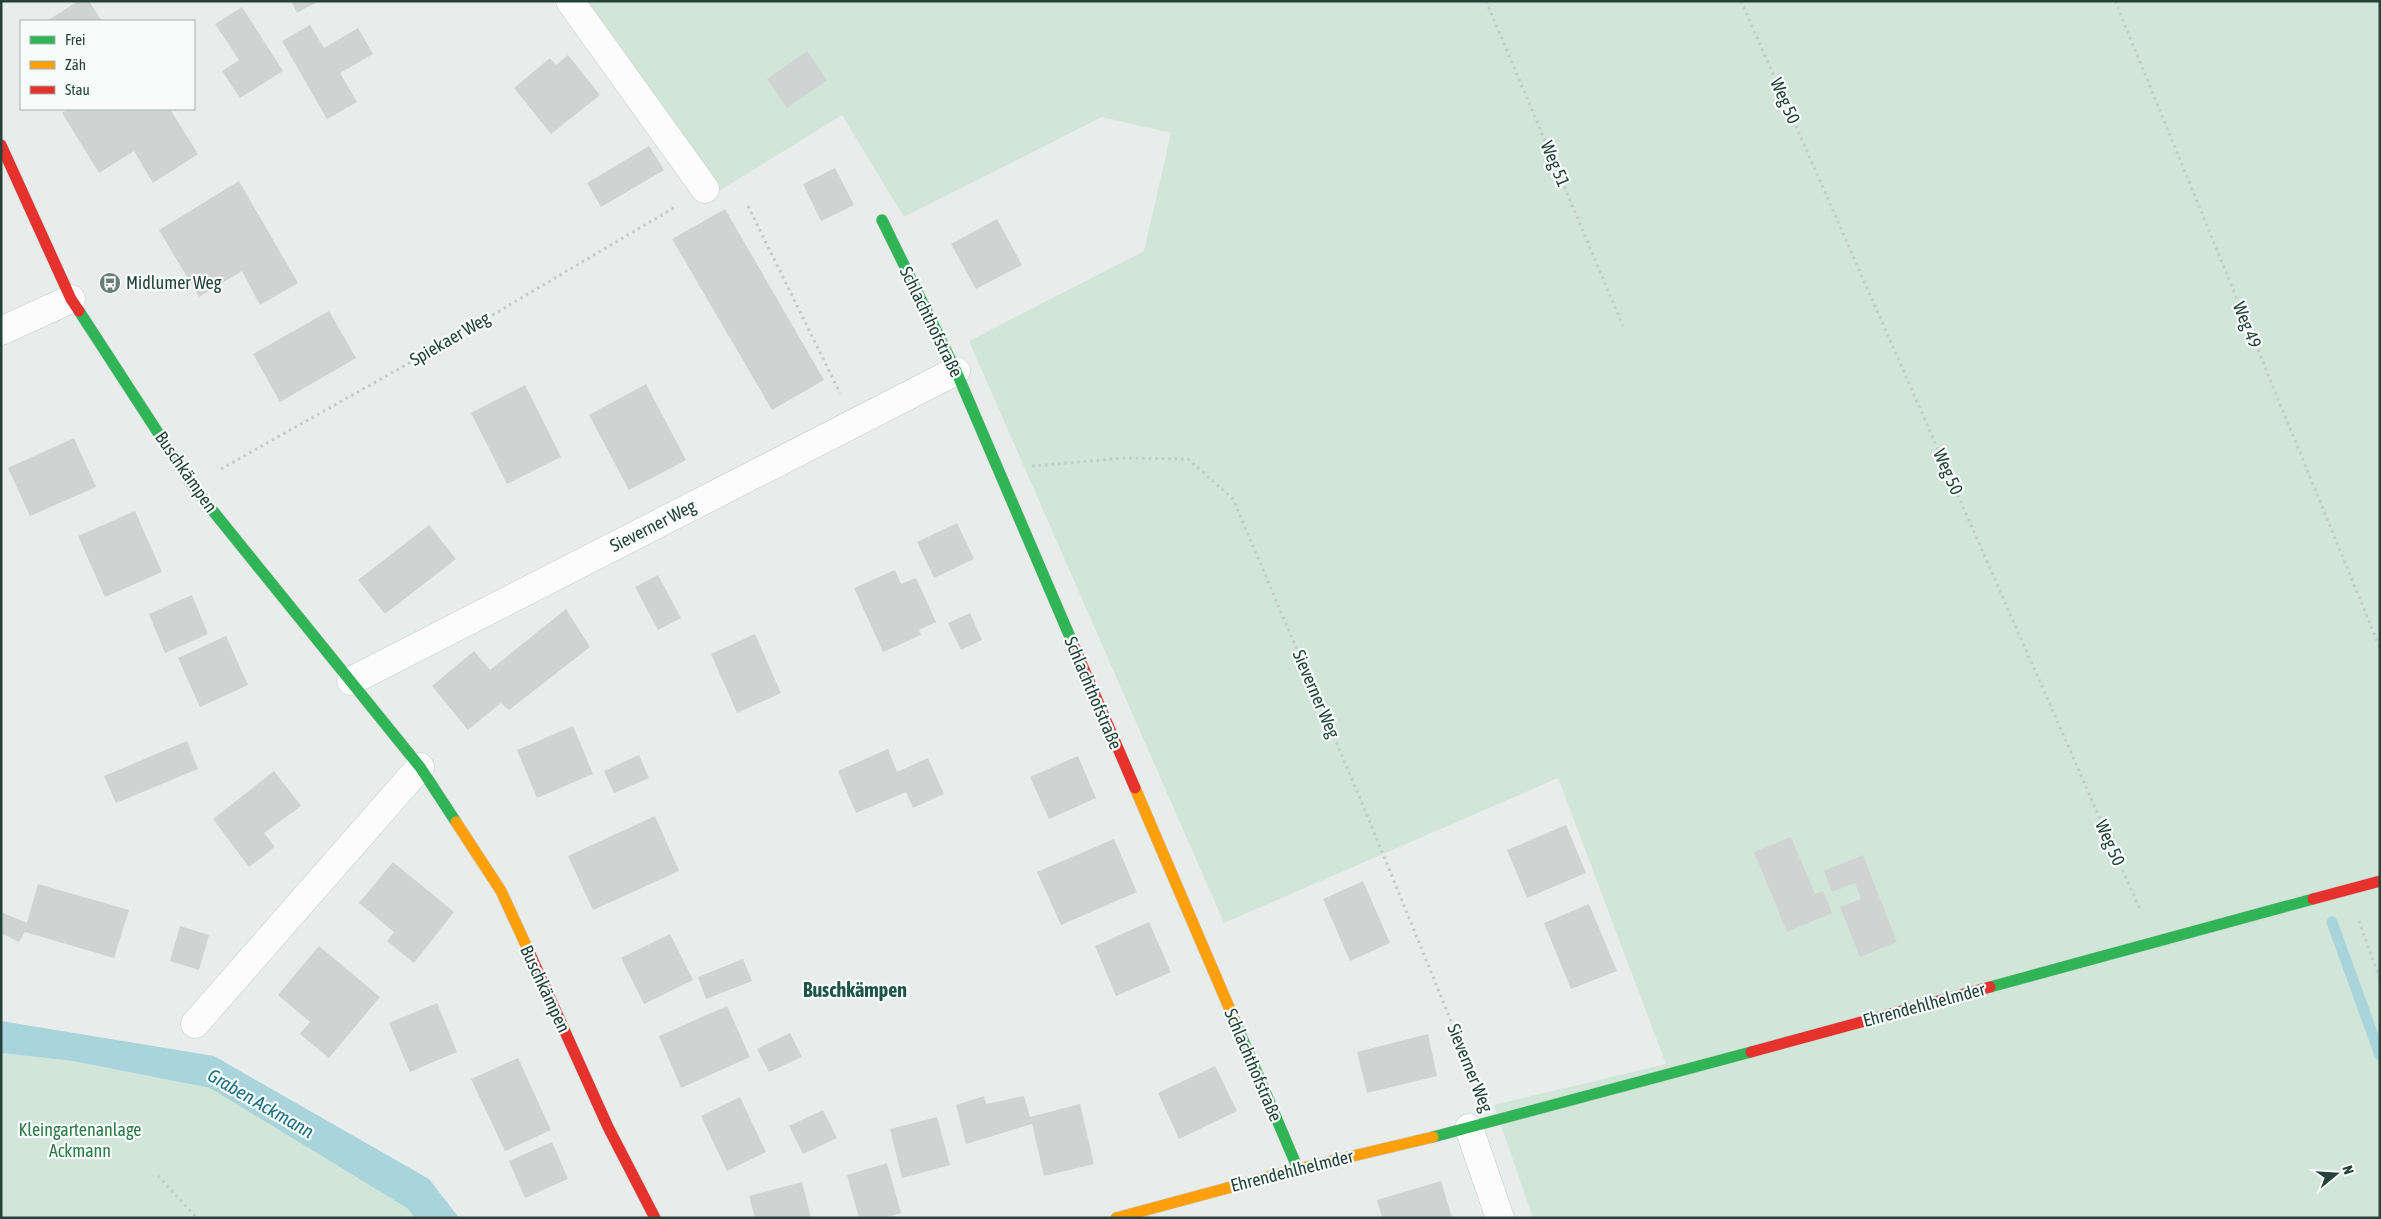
<svg xmlns="http://www.w3.org/2000/svg" width="2381" height="1219" font-family="'Asap Condensed',sans-serif">
	<style>
		.green { fill: #d1e6d8 }
		.water { fill: #a9d4db }
		.lines { fill: none; stroke-linecap: round; stroke-linejoin: round }
		.stream { stroke: #a9d4db; stroke-width: 11 }
		.building { fill: #cfd4d2 }
		.street-casing { stroke: #c5cac8; stroke-width: 29 }
		.fast-casing { stroke: #c3cbc8; stroke-width: 12 }
		.slow-casing { stroke: #c3cbc8; stroke-width: 12 }
		.jam-casing { stroke: #c3cbc8; stroke-width: 12 }
		.path { stroke: #c3ccca; stroke-width: 3; stroke-dasharray: 2.5 4; stroke-linecap: butt }
		.street { stroke: #fcfcfc; stroke-width: 28 }
		.fast { stroke: #30b455; stroke-width: 11 }
		.slow { stroke: #ff9f0a; stroke-width: 11 }
		.jam { stroke: #e5322d; stroke-width: 11 }
		.labels { text-anchor: middle; stroke-width: 4.5; stroke-linejoin: round; paint-order: stroke }
		.street-label { font-size: 18px; fill: #24423a; stroke: #f7fbf9 }
		.poi-label { font-size: 18px; fill: #24423a; stroke: #f7fbf9; text-anchor: start }
		.park-label { font-size: 18px; fill: #2d7a4b; stroke: #f7fbf9 }
		.water-label { font-size: 19px; font-style: italic; fill: #1c6f80; stroke: #f7fbf9 }
		.quarter-label { font-size: 20px; font-weight: bold; fill: #1f5548; stroke: #f7fbf9 }
	</style>
	<rect width="100%" height="100%" fill="#e8edeb"/>
	<path class="green" d="M586 1H2380V1218H1533L1494 1105 1666 1064 1558 778 1224 923 969 341 1144 251 1171 133 1102 117 904 217 842 115 719 191Z
		M1 1053 73 1061 210 1088 407 1208 415 1218H1Z"/>
	<path class="water" d="M1 1021 214 1056 429 1179 459 1218H415L407 1208 210 1088 73 1061 1 1053Z"/>
	<g class="lines">
		<path class="stream" d="M2332 922 2380 1055"/>
	</g>
	<path class="building" d="M78 1H89L102 21H47Z
		M291 1H319L297 13Z
		M242 7 283 71 240 98 222 71 239 60 215 24Z
		M310 25 324 48 358 28 373 54 340 73 357 102 327 119 282 41Z
		M807 51 827 80 787 108 767 79Z
		M568 55 600 95 551 134 514 88 550 58 556 65Z
		M68 109H170L198 154 153 183 134 151 99 173 62 113Z
		M649 146 664 170 601 207 587 183Z
		M835 168 854 205 821 221 803 184Z
		M239 181 298 283 260 305 242 271 199 297 159 230Z
		M725 209 824 380 772 410 672 239Z
		M997 219 1022 265 976 289 951 244Z
		M329 311 356 358 280 402 253 354Z
		M646 384 686 460 629 490 589 415Z
		M525 385 561 457 507 484 471 413Z
		M74 438 96 487 30 516 8 468Z
		M135 511 162 572 105 597 78 536Z
		M957 523 974 559 934 578 917 542Z
		M429 525 456 559 385 614 358 580Z
		M895 570 901 584 916 578 936 622 919 630 921 635 883 652 854 588Z
		M658 575 681 618 658 630 635 587Z
		M192 595 208 634 165 653 149 614Z
		M566 609 590 647 509 710 501 703 468 730 432 686 474 651 490 670Z
		M970 613 982 640 961 650 948 623Z
		M755 634 781 693 737 713 711 654Z
		M226 636 248 685 200 707 178 658Z
		M573 726 593 774 537 798 517 750Z
		M187 741 198 769 116 803 104 776Z
		M888 749 897 772 928 758 944 794 913 808 906 792 856 813 838 771Z
		M639 755 649 778 614 793 604 771Z
		M1078 756 1096 798 1049 819 1030 777Z
		M274 771 301 806 264 833 275 847 249 867 213 819Z
		M655 816 679 871 593 910 568 856Z
		M1566 825 1586 873 1527 898 1507 850Z
		M1791 837 1815 894 1823 891 1832 913 1787 932 1754 852Z
		M1114 839 1137 892 1061 925 1037 872Z
		M1863 855 1897 942 1860 957 1840 907 1861 899 1855 883 1832 892 1824 871Z
		M393 862 454 912 414 963 387 941 394 932 359 903Z
		M1363 881 1390 943 1350 961 1323 899Z
		M38 884 129 910 114 958 25 932 19 942 1 933V912L27 923Z
		M1589 904 1617 971 1571 989 1544 923Z
		M1149 922 1171 972 1116 996 1095 946Z
		M180 926 209 935 199 970 170 961Z
		M670 934 693 980 644 1004 621 958Z
		M319 946 380 997 329 1058 300 1034 310 1022 278 995Z
		M743 959 752 981 706 999 698 977Z
		M437 1003 457 1052 410 1072 389 1023Z
		M727 1006 750 1057 681 1088 659 1036Z
		M790 1033 802 1057 769 1072 757 1049Z
		M1428 1034 1437 1076 1367 1093 1357 1052Z
		M518 1058 551 1130 505 1151 471 1079Z
		M1215 1066 1237 1111 1179 1139 1158 1093Z
		M984 1096 986 1104 1024 1096 1030 1117 1080 1104 1094 1164 1044 1176 1032 1124 966 1144 956 1105Z
		M740 1097 766 1152 727 1171 701 1116Z
		M823 1110 837 1138 803 1154 789 1126Z
		M937 1117 950 1165 902 1178 890 1129Z
		M552 1142 568 1179 525 1198 509 1161Z
		M887 1163 901 1213 884 1218H859L847 1175Z
		M1441 1181 1452 1218H1382L1377 1200Z
		M802 1182 811 1218H755L749 1196Z"/>
	<g class="lines">
		<g class="street-casing">
			<path id="street" d="M570 1 705 189
				M1 331 71 299
				M351 681 956 371
				M195 1024 420 767
				M1469 1128 1500 1218"/>
		</g>
		<g class="fast-casing">
			<path id="fast" d="M882 220 956 371 1073 644
				M79 311 192 485 420 767 456 822
				M1990 987 2313 899
				M1234 1019 1298 1169
				M1433 1137 1751 1052"/>
		</g>
		<g class="slow-casing">
			<path id="slow" d="M1135 788 1234 1019
				M456 822 501 891 530 954
				M1116 1218 1298 1169 1433 1137"/>
		</g>
		<g class="jam-casing">
			<path id="jam" d="M1 145 71 299 79 311
				M1073 644 1135 788
				M2313 899 2380 881
				M530 954 608 1127 655 1218
				M1751 1052 1990 987"/>
		</g>
		<path class="path" d="M1486 1 1623 326
			M1741 1 2141 912
			M2115 1 2380 648
			M748 206 840 393
			M1032 466 1125 458 1188 459 1233 499 1365 810 1480 1092
			M221 469 450 340 677 206
			M2359 921 2380 979
			M158 1176 197 1218"/>
		<use href="#street" class="street"/>
		<use href="#fast" class="fast"/>
		<use href="#slow" class="slow"/>
		<use href="#jam" class="jam"/>
	</g>
	<defs>
		<g id="bus-disc" transform="scale(1.125)"><circle r="9.5" fill="#697e78" stroke="#f7fbf9"/><path d="M-5-6H5V4H4V6H2V4H-2V6H-4V4H-5ZM-3.5-4V0h7V-4ZM-3.5 1.2v1.5H-2V1.2ZM2 1.2v1.5H3.5V1.2Z" fill="#fff"/></g>
	</defs>
	<g fill-rule="evenodd">
		<use href="#bus-disc" x="110" y="283"/>
	</g>
	<g class="labels">
		<g class="street-label">
			<text transform="translate(1785 101) rotate(66)" y="6">Weg 50</text>
			<text transform="translate(1555 164) rotate(67)" y="6">Weg 51</text>
			<text transform="translate(931 322) rotate(64)" y="6">Schlachthofstraße</text>
			<text transform="translate(2247 325) rotate(68)" y="6">Weg 49</text>
			<text transform="translate(450 339) rotate(-30)" y="6">Spiekaer Weg</text>
			<text transform="translate(186 472) rotate(55)" y="6">Buschkämpen</text>
			<text transform="translate(1948 472) rotate(66)" y="6">Weg 50</text>
			<text transform="translate(653 526) rotate(-27)" y="6">Sieverner Weg</text>
			<text transform="translate(1093 693) rotate(67)" y="6">Schlachthofstraße</text>
			<text transform="translate(1316 694) rotate(67)" y="6">Sieverner Weg</text>
			<text transform="translate(2110 843) rotate(66)" y="6">Weg 50</text>
			<text transform="translate(545 989) rotate(65)" y="6">Buschkämpen</text>
			<text transform="translate(1924 1005) rotate(-15)" y="6">Ehrendehlhelmder</text>
			<text transform="translate(1253 1065) rotate(67)" y="6">Schlachthofstraße</text>
			<text transform="translate(1470 1068) rotate(68)" y="6">Sieverner Weg</text>
			<text transform="translate(1292 1171) rotate(-14)" y="6">Ehrendehlhelmder</text>
		</g>
		<g class="poi-label">
			<text x="126" y="289">Midlumer Weg</text>
		</g>
		<g class="park-label">
			<text x="80" y="1136">Kleingartenanlage<tspan x="80" dy="21">Ackmann</tspan></text>
		</g>
		<g class="water-label">
			<text transform="translate(261 1103) rotate(30)" y="7">Graben Ackmann</text>
		</g>
		<g class="quarter-label">
			<text x="855" y="997">Buschkämpen</text>
		</g>
	</g>
	<rect width="2381" height="1219" fill="none" stroke="#24423a" stroke-width="5"/>
	<rect x="20" y="20" width="175" height="90" fill="#f7fbf9" stroke="#a3b1ad"/>
	<rect x="30" y="36" width="25" height="8" fill="#30b455" stroke="#a3b1ad"/>
	<text x="65" y="45" font-size="15" fill="#24423a">Frei</text>
	<rect x="30" y="61" width="25" height="8" fill="#ff9f0a" stroke="#a3b1ad"/>
	<text x="65" y="70" font-size="15" fill="#24423a">Zäh</text>
	<rect x="30" y="86" width="25" height="8" fill="#e5322d" stroke="#a3b1ad"/>
	<text x="65" y="95" font-size="15" fill="#24423a">Stau</text>
	<g transform="translate(2336 1174) rotate(72)" stroke="#f7fbf9" stroke-width="4" paint-order="stroke">
	<path d="M0-4L9 19L0 12L-9 19Z" fill="#24423a"/>
	<text y="-8" font-size="14" font-weight="bold" text-anchor="middle" fill="#24423a">N</text>
	</g>
</svg>
